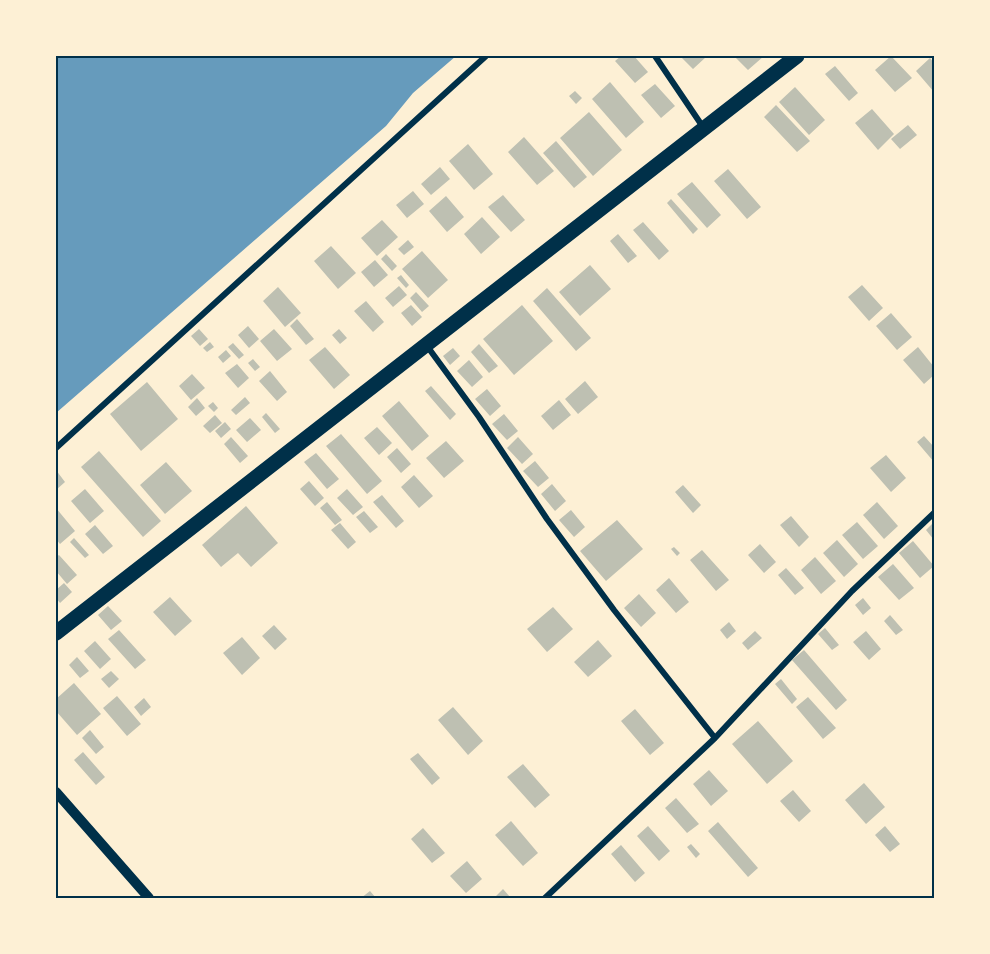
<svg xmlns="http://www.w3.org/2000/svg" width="990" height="954" font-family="'IBM Plex Sans',sans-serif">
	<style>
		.water { fill: #669bbc }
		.building { fill: #bec0b2 }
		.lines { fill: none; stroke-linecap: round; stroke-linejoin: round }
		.minor { stroke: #003049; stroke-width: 6 }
		.tertiary { stroke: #003049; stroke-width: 10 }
		.primary { stroke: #003049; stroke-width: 15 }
		.neatline { fill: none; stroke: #003049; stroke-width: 2 }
	</style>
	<rect width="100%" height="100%" fill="#fdf0d5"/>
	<path class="water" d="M56 56H456L413 93 386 126 56 413Z"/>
	<path class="building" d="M621 56H634L648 72 635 83 615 61Z
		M680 56H704L706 57 693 69Z
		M734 56H764L748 70Z
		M891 56 912 78 895 92 875 70Z
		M930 58 934 63V92L916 71Z
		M835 66 858 93 849 101 825 74Z
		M610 82 644 122 626 138 592 99Z
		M655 84 675 106 661 118 641 95Z
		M795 87 825 120 809 135 779 102Z
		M575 91 582 98 576 104 569 96Z
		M776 105 810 141 797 152 764 117Z
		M872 109 894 134 878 150 855 123Z
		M589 112 622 150 593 176 560 138Z
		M908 125 917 135 900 149 891 139Z
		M524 137 554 171 537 185 508 152Z
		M556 141 587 177 574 188 543 153Z
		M468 144 493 174 474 190 449 161Z
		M440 167 450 179 431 195 421 184Z
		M728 169 761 207 747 219 714 181Z
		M692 182 721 215 707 228 677 194Z
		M413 191 424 204 407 218 396 205Z
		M503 195 525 220 511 232 488 207Z
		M446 196 464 217 447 232 429 211Z
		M671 199 698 229 693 234 667 203Z
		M482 217 500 237 481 254 464 234Z
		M382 220 398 237 377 256 361 238Z
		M643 222 669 251 659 260 633 230Z
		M618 234 637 256 628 263 610 241Z
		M408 240 414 247 404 255 398 249Z
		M331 246 356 273 338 289 314 261Z
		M422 251 448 280 428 298 402 269Z
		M386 254 397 266 392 271 381 259Z
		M375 260 388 275 374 287 361 272Z
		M590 265 611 289 580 316 559 292Z
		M401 275 409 285 406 288 397 278Z
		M862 285 883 308 869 321 848 297Z
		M399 286 407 295 393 307 385 298Z
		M278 287 301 313 285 327 263 301Z
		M547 288 591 338 576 351 533 301Z
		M416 292 429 306 422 312 410 298Z
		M366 301 384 322 373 332 354 311Z
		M411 305 422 317 412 326 401 313Z
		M522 305 553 341 514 375 483 339Z
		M891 313 912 337 897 350 876 326Z
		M297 319 314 339 306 345 290 326Z
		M248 326 259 339 249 348 238 335Z
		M199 329 208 339 200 346 191 336Z
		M274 329 292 349 277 361 260 341Z
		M339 329 347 338 340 344 332 335Z
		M210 342 214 347 207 352 203 348Z
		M233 343 244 355 239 359 228 347Z
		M479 344 498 366 489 373 471 352Z
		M325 347 350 375 334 389 309 360Z
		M918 347 934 367V375L924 384 903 360Z
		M453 348 460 356 450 365 443 356Z
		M226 350 231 356 223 363 218 357Z
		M253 359 260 367 255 371 248 363Z
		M469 360 483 377 472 387 457 371Z
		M237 364 249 378 238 388 225 373Z
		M270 371 287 392 277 401 259 381Z
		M192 374 205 388 191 400 179 386Z
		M585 381 598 397 578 414 565 399Z
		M147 382 178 419 141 451 110 414Z
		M431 386 456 414 450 420 425 391Z
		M487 389 501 406 490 416 475 399Z
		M245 397 250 403 236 415 231 410Z
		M197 398 205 408 196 416 188 407Z
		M559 400 571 415 553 430 541 416Z
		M399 401 429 436 412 451 382 416Z
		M213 402 218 408 214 412 208 406Z
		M266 413 280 429 275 433 262 417Z
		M504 414 518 431 507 440 492 424Z
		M215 415 222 423 210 433 203 426Z
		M250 418 261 430 247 442 236 430Z
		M225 422 231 429 221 438 215 431Z
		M377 427 392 443 379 455 364 438Z
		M341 434 382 481 367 494 326 446Z
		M924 436 934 447V462L917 442Z
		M231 437 248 456 240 463 224 444Z
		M518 437 533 454 522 464 507 448Z
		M446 441 464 461 444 478 426 458Z
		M397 448 411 464 401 473 387 457Z
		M99 451 161 521 143 537 81 467Z
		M316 453 339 479 327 489 304 462Z
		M886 455 906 478 891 492 870 468Z
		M535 461 549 478 538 487 523 471Z
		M166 462 192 491 165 514 140 485Z
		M56 470 65 482 56 490Z
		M414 475 433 496 419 508 401 487Z
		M309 481 324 498 315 506 300 489Z
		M552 484 566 501 555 511 541 494Z
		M683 485 701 505 693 513 675 492Z
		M85 489 104 511 90 523 71 501Z
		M347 489 363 507 353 515 337 498Z
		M382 495 404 521 396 528 373 502Z
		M327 502 342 520 335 525 320 508Z
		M877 502 898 526 884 539 863 515Z
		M246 506 278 543 251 567 238 553 221 567 202 545Z
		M56 508 75 531 60 544 56 539Z
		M571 510 585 527 574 537 559 520Z
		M364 511 378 527 370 533 356 517Z
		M791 516 809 537 799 547 780 525Z
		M617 520 643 549 606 581 580 551Z
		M857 522 878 546 863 559 842 535Z
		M934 522V540L926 530Z
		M340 523 356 542 348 549 331 530Z
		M95 525 113 546 103 554 85 534Z
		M74 538 89 555 85 558 70 542Z
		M837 540 858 564 844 577 823 553Z
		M913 541 934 566 920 578 899 553Z
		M760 544 776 562 764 573 748 555Z
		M674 547 680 553 677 556 671 549Z
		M702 550 729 580 716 591 690 560Z
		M59 555 77 575 67 584 56 571V557Z
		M815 557 836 581 821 594 801 570Z
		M893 564 914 588 899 600 878 577Z
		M786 568 804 588 795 595 778 575Z
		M669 578 689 602 676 613 656 590Z
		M64 583 72 592 60 603 56 598V590Z
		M639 594 656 613 641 627 624 608Z
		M170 597 192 621 175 636 153 612Z
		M863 598 871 608 863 615 855 605Z
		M108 606 122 621 111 630 98 615Z
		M553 607 573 629 547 652 527 629Z
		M890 615 903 630 896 635 884 621Z
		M729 622 736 631 727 639 720 630Z
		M274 625 287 639 275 650 262 636Z
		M825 628 839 645 832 650 818 634Z
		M119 630 146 660 135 669 108 639Z
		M755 631 762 638 748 650 742 643Z
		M866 631 881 649 869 660 853 642Z
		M242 637 260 658 242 675 223 653Z
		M598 640 612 656 588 677 574 662Z
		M95 641 111 659 100 669 84 651Z
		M804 650 847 700 836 710 792 660Z
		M77 657 89 671 80 678 69 665Z
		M111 671 119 679 109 688 101 679Z
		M781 679 797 699 792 704 775 684Z
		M74 683 101 714 77 735 56 711V699Z
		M117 696 141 724 127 736 103 708Z
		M808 697 836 728 823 739 796 707Z
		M144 698 151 707 141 716 134 707Z
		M453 707 483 741 468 755 438 720Z
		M635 709 664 743 650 755 621 721Z
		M758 721 793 761 767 784 732 744Z
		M90 730 104 747 96 754 82 738Z
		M83 752 105 777 96 785 74 760Z
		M418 753 440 778 432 785 410 759Z
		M523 764 550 795 535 808 507 777Z
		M709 770 728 791 711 806 693 784Z
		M864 783 885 807 866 824 845 800Z
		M793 790 811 811 799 822 780 801Z
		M676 798 699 824 687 833 665 808Z
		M511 821 538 853 523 866 495 835Z
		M718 822 758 868 748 877 708 831Z
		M648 826 670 851 659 861 637 836Z
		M885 826 900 844 890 852 875 835Z
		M423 828 445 853 432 863 411 839Z
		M691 844 700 854 696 858 687 847Z
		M621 845 645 873 635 882 611 854Z
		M467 861 482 879 466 893 450 876Z
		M503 889 511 898H498L496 896Z
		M370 891 376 898H361Z"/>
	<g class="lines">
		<path class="minor" d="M655 56 703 127
			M427 346 479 417 547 519 614 610 715 738
			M56 448 486 56
			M545 898 715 738 852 591 934 513"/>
		<path class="tertiary" d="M56 792 149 898"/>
		<path class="primary" d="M56 633 797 56"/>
	</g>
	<rect width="990" height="954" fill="none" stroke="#fdf0d5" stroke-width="114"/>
	<rect x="57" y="57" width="876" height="840" class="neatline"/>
</svg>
